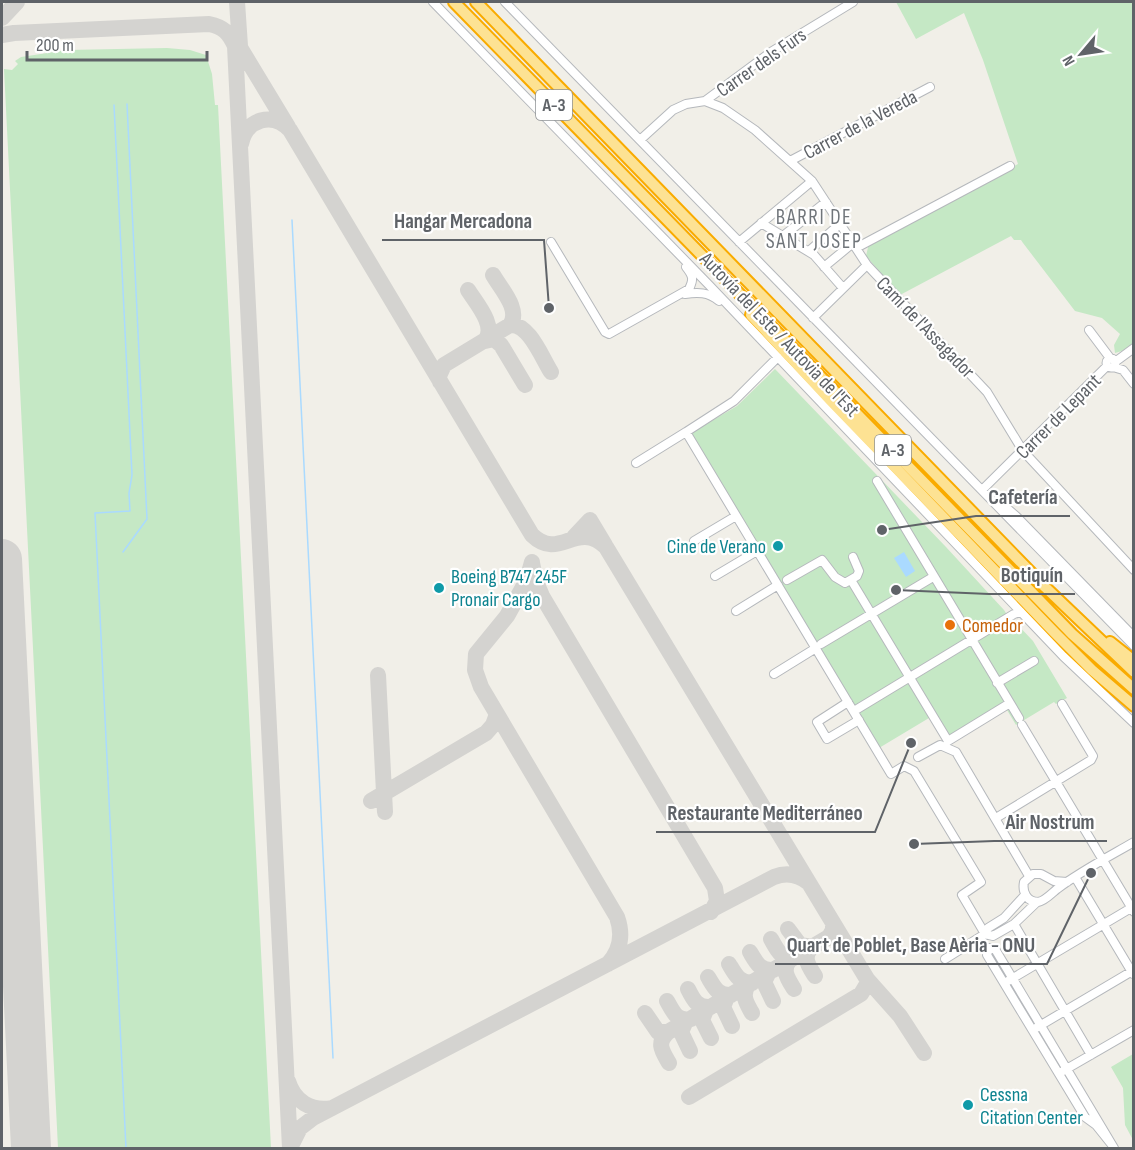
<svg xmlns="http://www.w3.org/2000/svg" width="1135" height="1150" font-family="'Sofia Sans Condensed',sans-serif">
	<style>
		.green { fill: #c5e8c5 }
		.water { fill: #aadaff }
		.lines { fill: none; stroke-linecap: round; stroke-linejoin: round }
		.stream { stroke: #aadaff; stroke-width: 1.5 }
		.taxiway { stroke: #d4d3d0; stroke-width: 16 }
		.runway { stroke: #d4d3d0; stroke-width: 40 }
		.minor-casing { stroke: #b5b8bc; stroke-width: 10 }
		.highway-casing { stroke: #f9ab00; stroke-width: 14 }
		.minor { stroke: #fff; stroke-width: 8 }
		.highway { stroke: #fde293; stroke-width: 10 }
		.culture-dot { fill: #0f9aa8; stroke: #fff; stroke-width: 2 }
		.food-dot { fill: #e8710a; stroke: #fff; stroke-width: 2 }
		.labels { text-anchor: middle; stroke-width: 4.5; stroke-linejoin: round; paint-order: stroke }
		.shield { fill: #fff; stroke: #8f9295; stroke-width: 1.5 }
		.shield-label { font-size: 18px; font-weight: bold; fill: #5f6368 }
		.street-label { font-size: 20px; fill: #5f6368; stroke: #fff }
		.culture-label { font-size: 20px; fill: #0d838f; stroke: #fff; text-anchor: start }
		.food-label { font-size: 20px; fill: #c56008; stroke: #fff; text-anchor: start }
		.neighbourhood-label { font-size: 21px; letter-spacing: 1.5px; fill: #70757a; stroke: #fff }
		.leader { fill: none; stroke: #5f6368; stroke-width: 2 }
		.callout-dot { fill: #5f6368; stroke: #fff; stroke-width: 2 }
		.callout-label { font-size: 21px; text-anchor: middle; font-weight: bold; fill: #5f6368; stroke: #fff; stroke-width: 4.5; stroke-linejoin: round; paint-order: stroke }
	</style>
	<rect width="100%" height="100%" fill="#f1efe8"/>
	<path class="green" d="M896 2H1133L1134 343 1122 351 1115 353 1114 345 1120 334 1102 318 1075 311 1023 243 1021 240H1014L1011 236 900 295 866 256 869 243 1018 164 983 60 964 13 916 39Z
		M167 48 190 50 206 55 212 74 215 105H218L271 1148H58L4 69 12 70 18 64 15 61 21 57 67 50Z
		M775 369 946 547 1004 610 1013 624 1016 623 1033 641 1067 698 1056 704 1054 702 1016 725 1007 710 947 746 929 718 879 748 691 433 737 406Z
		M1133 1054V1140L1125 1125 1123 1088 1111 1067Z"/>
	<path class="water" d="M904 552 915 571 906 577 894 558Z"/>
	<g class="lines">
		<path class="stream" d="M114 105 132 475 129 493 130 511 95 513 126 1148
			M292 220 333 1058
			M123 552 147 519 127 104"/>
		<path class="taxiway" d="M237 2 240 46
			M2 18 17 2
			M2 35 14 33 209 24C224 27 229 33 235 46L290 1148
			M236 41 288 127
			M241 144C246 119 273 111 290 130L532 535C560 562 576 519 606 547L867 979 900 1016 924 1053
			M493 275C501 289 521 310 510 325
			M468 290C476 303 497 326 485 341
			M485 341 494 339 501 345 525 385
			M440 382 439 376 444 365 510 325C529 323 542 358 551 372
			M574 537 590 520 605 545
			M532 562 527 580 507 616 476 654 475 670 481 687 617 917C623 934 621 950 608 964
			M532 563 536 582 542 596 715 888 717 901 711 912
			M2 645 7 667
			M378 675 385 812
			M371 801 486 733 493 725 497 714
			M788 929 800 945 812 947
			M771 939C777 950 781 960 795 957
			M812 947C802 957 808 965 815 976
			M750 952C756 962 760 971 773 970
			M790 960C781 970 788 979 794 989
			M729 964C735 974 739 983 752 983
			M769 972 764 982 773 1001
			M708 977C714 987 718 996 731 995
			M748 985C741 996 747 1004 752 1013
			M688 989C693 999 697 1008 710 1007
			M727 997 723 1007 732 1026
			M667 1001C673 1012 677 1022 691 1019
			M706 1010 702 1020 711 1038
			M645 1013 658 1032H668
			M685 1023 681 1032 690 1051
			M669 1063C662 1051 656 1043 668 1032L829 937 833 930V923
			M288 1081C294 1101 311 1112 332 1108
			M689 1097 861 994 867 984V979
			M291 1146 300 1128 313 1118 774 877C787 872 798 874 809 883"/>
		<path class="runway" d="M2 559 31 1148"/>
		<g class="minor-casing">
			<path id="minor" d="M433 2 709 285 1063 656 1134 723
				M505 2 1134 646
				M705 101 723 108 755 130 812 181 867 265 987 392 1023 451 1134 570
				M640 140 673 110 686 104 705 101 771 52 853 2
				M790 161 930 87
				M761 223 814 255 843 288
				M783 236 826 202
				M551 242 605 332 609 334 689 289C694 279 693 276 686 267
				M739 242 812 181
				M856 248 1010 166
				M809 251 841 223
				M824 267 853 243
				M685 294C698 292 708 292 719 301
				M813 318 867 265
				M1089 330 1110 358
				M1106.5 363a4.5 4.5 0 1 1 9 0a4.5 4.5 0 1 1-9 0Z
				M1115 362 1134 348
				M1113 367 1123 370 1134 384
				M686 432 734 401 778 357
				M636 463 686 432 891 774 904 766 914 771 981 882 962 895 985 934 993 936 1014 924 1037 902
				M877 481 1019 718
				M982 490 1107 366
				M1002 504 1016 516 1134 637
				M694 541 736 516
				M715 576 757 551
				M787 580 822 560 835 577 845 583 857 576 859 571 853 557
				M851 580 948 741 1010 703
				M736 611 778 585
				M821 644 933 577
				M774 674 816 648
				M997 683 1034 661
				M848 702 817 722 827 739 859 720
				M854 711 1014 614 1021 612
				M1022 725 1134 912
				M918 757 940 745 956 752 1029 876
				M996 818 1091 760 1093 756 1062 704
				M1075 877 1133 974
				M1067 882 1054 881 1041 874H1033L1024 882C1022 892 1027 902 1038 902 1045 901 1052 893 1057 889 1081 871 1108 857 1134 842
				M1014 924 1091 1055
				M945 959 985 934 988 928 1004 918 1025 895
				M1008 981 1131 908
				M1036 1028 1134 970
				M1063 1071 1134 1030
				M1112 1145 1096 1125 1085 1117 987 955 989 948 995 949 1114 1148"/>
		</g>
		<g class="highway-casing">
			<path id="highway" d="M454 2 1038 599 1072 634 1134 689
				M476 2 1045 587 1134 672
				M751 315 831 401 1055 633 1092 670 1134 706
				M1110 642 1134 661"/>
		</g>
		<use href="#minor" class="minor"/>
		<use href="#highway" class="highway"/>
	</g>
	<g class="culture-dot">
		<circle cx="778" cy="546" r="6"/>
		<circle cx="439" cy="588" r="6"/>
		<circle cx="968" cy="1105" r="6"/>
	</g>
	<circle class="food-dot" cx="950" cy="625" r="6"/>
	<g class="labels">
		<g class="shield">
			<rect x="536" y="90" width="36" height="30" rx="4.5"/>
			<rect x="875" y="435" width="36" height="30" rx="4.5"/>
		</g>
		<g class="shield-label">
			<text x="554" y="111">A-3</text>
			<text x="893" y="456">A-3</text>
		</g>
		<g class="street-label">
			<text transform="translate(761 62) rotate(-35)" y="7">Carrer dels Furs</text>
			<text transform="translate(860 124) rotate(-28)" y="7">Carrer de la Vereda</text>
			<text transform="translate(926 327) rotate(46)" y="7">Camí de l'Assagador</text>
			<text transform="translate(780 334) rotate(46)" y="7">Autovía del Este / Autovia de l'Est</text>
			<text transform="translate(1058 416) rotate(-45)" y="7">Carrer de Lepant</text>
		</g>
		<g class="culture-label">
			<text x="766" y="553" text-anchor="end">Cine de Verano</text>
			<text x="451" y="583">Boeing B747 245F<tspan x="451" dy="23">Pronair Cargo</tspan></text>
			<text x="980" y="1101">Cessna<tspan x="980" dy="23">Citation Center</tspan></text>
		</g>
		<g class="food-label">
			<text x="962" y="632">Comedor</text>
		</g>
		<g class="neighbourhood-label">
			<text x="814" y="224">BARRI DE<tspan x="814" dy="24">SANT JOSEP</tspan></text>
		</g>
	</g>
	<path class="leader" d="M549 308L544 240H382M882 530L976 516H1070M896 590L989 594H1075M911 743L875 832H656M914 844L994 841H1107M1091 873L1047 964H775"/>
	<g class="callout-dot">
		<circle cx="549" cy="308" r="6"/>
		<circle cx="882" cy="530" r="6"/>
		<circle cx="896" cy="590" r="6"/>
		<circle cx="911" cy="743" r="6"/>
		<circle cx="914" cy="844" r="6"/>
		<circle cx="1091" cy="873" r="6"/>
	</g>
	<g class="callout-label">
		<text x="463" y="228">Hangar Mercadona</text>
		<text x="1023" y="504">Cafetería</text>
		<text x="1032" y="582">Botiquín</text>
		<text x="765" y="820">Restaurante Mediterráneo</text>
		<text x="1050" y="829">Air Nostrum</text>
		<text x="911" y="952">Quart de Poblet, Base Aèria - ONU</text>
	</g>
	<rect width="1135" height="1150" fill="none" stroke="#5f6368" stroke-width="6"/>
	<g transform="translate(1081 54) rotate(241)" stroke="#ffffff" stroke-width="4.5" paint-order="stroke">
	<path d="M0-4.5L10 22L0 15L-10 22Z" fill="#5f6368"/>
	<text y="-9" font-size="16" font-weight="bold" text-anchor="middle" fill="#5f6368">N</text>
	</g>
	<path d="M27 51v9h180v-9" fill="none" stroke="#5f6368" stroke-width="3"/>
	<text x="36" y="51" font-size="18" fill="#5f6368" stroke="#ffffff" stroke-width="4.5" paint-order="stroke">200 m</text>
</svg>
